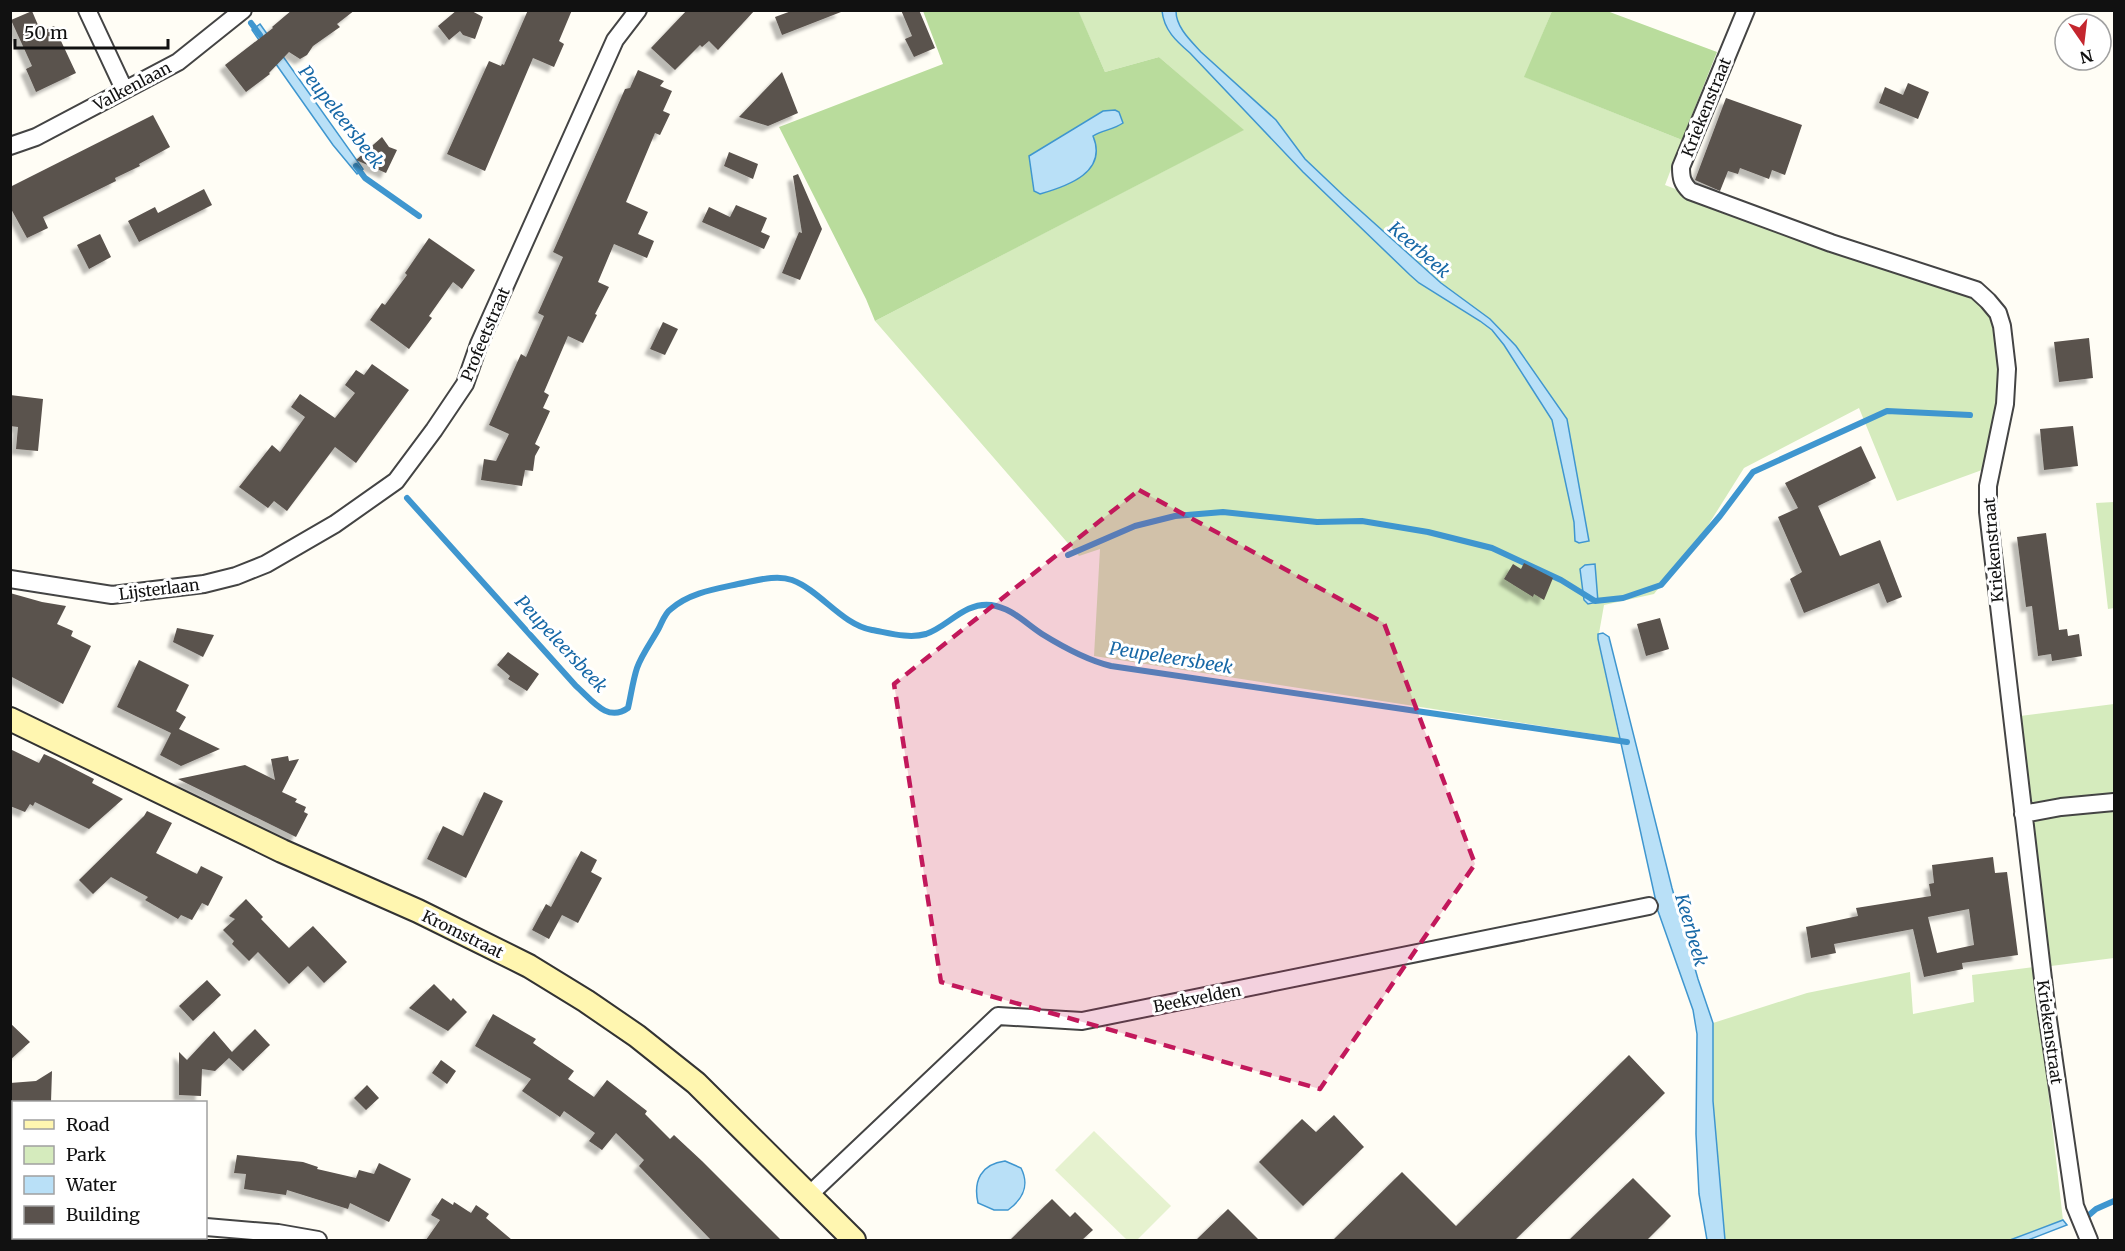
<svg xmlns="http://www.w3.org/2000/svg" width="2125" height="1251" font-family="Merriweather,serif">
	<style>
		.green { fill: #d5ebbd }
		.forest { fill: #b9dc9c }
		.pitch { fill: #e6f2cf }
		.water { fill: #b9e0f7; stroke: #3f96cf; stroke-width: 1.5 }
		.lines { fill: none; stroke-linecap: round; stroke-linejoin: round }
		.stream { stroke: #3f96cf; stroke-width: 6 }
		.building { fill: #5a524d; fill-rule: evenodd; filter: url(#shadow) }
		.minor-casing { stroke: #444; stroke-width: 20 }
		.secondary-casing { stroke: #333; stroke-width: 26 }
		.minor { stroke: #fff; stroke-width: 16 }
		.secondary { stroke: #fff6b0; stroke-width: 22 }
		.marked { fill: #c2185b; fill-opacity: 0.2; stroke: #c2185b; stroke-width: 4.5; stroke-dasharray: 12 8; stroke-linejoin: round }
		.labels { text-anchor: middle; stroke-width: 6; stroke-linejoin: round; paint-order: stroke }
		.street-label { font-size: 16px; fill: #111; stroke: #fff }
		.water-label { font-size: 18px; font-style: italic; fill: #1768a6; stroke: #fff }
	</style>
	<defs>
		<filter id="shadow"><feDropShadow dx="-5.5" dy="5.5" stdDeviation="1.5" flood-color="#0004"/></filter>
	</defs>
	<rect width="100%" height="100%" fill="#fffdf5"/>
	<path class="green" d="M1078 11H1552L1525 77 1682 140 1665 185 1852 257 1967 296 1983 306 1991 316 2000 349 1999 404 1982 470 1897 501 1859 408 1744 468 1707 527 1654 594 1604 605 1598 639 1619 738 1094 656 1100 549 1079 556 875 321 1243 130 1159 57 1105 72Z
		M2114 502V608L2108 609 2096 503Z
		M2114 704V958L2051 966 2020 716Z
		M2034 967 2063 1220 2010 1240H1725L1713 1101V1023L1807 993 1910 972 1913 1014 1974 1002 1972 975Z"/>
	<path class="forest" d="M1078 10 1105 72 1159 57 1244 130 875 321 866 299 779 127 943 64 923 11Z
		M1552 11H1607L1717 52 1682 140 1524 77Z"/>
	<path class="pitch" d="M1094 1131 1171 1206 1137 1240H1127L1055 1170Z"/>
	<path class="water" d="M1162 11H1176C1176 27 1190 40 1201 52L1276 120 1305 159 1344 196 1441 283 1490 319 1516 346 1567 419 1589 541 1579 543 1575 541 1574 522 1552 420 1504 345 1492 330 1480 321 1419 283 1410 275 1303 172 1190 53C1176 41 1164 30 1162 11Z
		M260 24 363 169 357 174 333 145 252 30Z
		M1115 110 1119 112 1123 123C1113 130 1102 130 1093 136 1108 172 1068 186 1040 194L1034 191 1029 156 1103 111Z
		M1595 564 1598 602 1588 604 1584 600 1580 569 1585 565Z
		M1603 633 1609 637 1672 888 1698 979 1713 1023V1101L1725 1240H1707L1699 1194 1696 1134 1697 1034 1693 1010 1658 911 1598 639V634Z
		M1005 1161 1021 1168C1030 1186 1023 1199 1008 1210H994L978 1203C973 1181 981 1164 1005 1161Z
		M2063 1220 2067 1225 2028 1240H2010Z"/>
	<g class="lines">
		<path class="stream" d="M251 23 260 35
			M356 166 365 178 419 216
			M407 498 576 686C592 700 607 723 628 708 631 695 633 680 637 668 642 654 652 641 659 628 662 622 665 613 671 609 689 593 715 589 738 584 755 581 776 574 792 580 821 591 841 624 872 630 889 633 909 639 926 634 949 626 964 602 991 605 1012 608 1025 623 1042 634 1063 647 1086 660 1111 666L1627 742
			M1068 555 1135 526 1175 516 1223 512 1317 522 1362 521 1428 532 1492 548 1561 580 1595 601 1623 598 1661 585 1720 516 1753 472 1887 411 1970 415
			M2089 1215 2096 1209 2114 1201"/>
	</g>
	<path class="building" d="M292 10H355L337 24 340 27 313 46 307 55 300 59 289 52 269 73 270 74 246 92 225 65 273 28 272 27Z
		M457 10H470L483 17 475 39 463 35 460 31 449 40 438 26Z
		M528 10H572L559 41 564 44 554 67 533 58 485 171 447 154 489 61 501 66 502 64 504 65Z
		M687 10H755L718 50 709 41 702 47 700 45 675 70 651 48Z
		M794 10H841V12L782 35 775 17Z
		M901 10H919L935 48 914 57 905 39 912 36Z
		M32 11 41 32 54 26 76 73 36 92 26 69 32 66 11 20Z
		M638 70 664 81 660 86 672 91 663 111 670 114 660 135 655 133 626 202 648 212 638 234 654 241 647 258 614 244 598 282 609 287 595 314 597 315 583 343 568 336 544 392 549 395 543 408 550 411 535 444 540 447 535 456 533 471 525 470 522 486 481 480 484 459 496 461 509 434 489 425 521 354 526 357 544 316 538 313 563 257 553 252 625 89 630 88Z
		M782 72 798 113 768 126 739 117Z
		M1908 83 1929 92 1918 119 1879 103 1885 87 1903 95Z
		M1726 98 1802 125 1785 175 1772 170 1769 179 1740 168 1738 174 1728 171 1720 191 1695 180Z
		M153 115 170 147 139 164 140 166 115 178 116 181 43 217 48 228 27 238 10 207V187Z
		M382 137 389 147 397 150 386 173 356 160Z
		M729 152 758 164 753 179 724 166Z
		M798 174 822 229 800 280 782 273 799 232 802 233 793 176Z
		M204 189 212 205 139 242 128 221 155 207 158 213Z
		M736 205 767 218 761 232 770 236 764 249 702 222 709 207 730 217Z
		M100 234 111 257 89 269 77 245Z
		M429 238 475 270 462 289 453 282 429 316 432 318 409 349 370 320 382 303 385 305 407 275 405 273Z
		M663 322 678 329 665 355 650 349Z
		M2089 338 2093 378 2059 382 2054 342Z
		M372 364 409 390 356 463 335 447 287 511 274 501 268 508 239 487 272 445 280 452 305 417 291 407 300 394 335 418 355 393 345 385 356 370 364 375Z
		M10 395 43 399 38 451 16 449 18 427 10 426Z
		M2073 426 2078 466 2044 470 2040 429Z
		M1861 446 1876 478 1818 506 1840 556 1880 540 1902 597 1887 603 1879 583 1804 613 1790 579 1802 572 1778 517 1798 508 1785 483Z
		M2046 533 2059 630 2067 629 2068 636 2079 634 2082 656 2052 661 2051 654 2038 656 2032 606 2026 607 2017 537Z
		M1524 563 1553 578 1544 600 1534 594 1533 597 1504 579 1513 564 1521 569Z
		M10 593 42 602 66 606 57 624 73 631 71 636 91 646 63 704 10 676Z
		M1660 618 1669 649 1646 656 1637 624Z
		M177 628 214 635 203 657 173 642Z
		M508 652 539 674 527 691 508 679 510 676 497 665Z
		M139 660 189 685 176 711 186 717 179 729 220 749 181 766 160 755 171 733 117 707Z
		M10 749 39 763 44 754 55 759 94 779 92 783 123 799 89 829 35 802 33 806 30 804 25 812 10 806Z
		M288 756 289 761 299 759 282 792 297 799 295 802 306 807 304 812 308 814 296 837 178 779 245 765 275 780 271 759Z
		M484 792 503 801 466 878 427 859 443 826 463 836Z
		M147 811 172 823 156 853 197 874 201 866 223 877 208 906 202 903 192 920 181 915 178 919 145 900 148 897 111 877 93 894 79 880 144 816Z
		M581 851 597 860 591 872 602 878 578 923 562 915 549 939 532 930 546 904 551 907Z
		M1993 857 1995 873 2007 872 2018 955 1962 963 1963 969 1924 977 1913 929 1834 944 1836 953 1811 958 1806 927 1858 916 1856 908 1931 896 1929 884 1934 883 1932 865ZM1969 909 1974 945 1937 953 1928 917Z
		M246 899 263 917 261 919 289 948 313 926 347 962 324 983 308 966 289 984 258 952 249 961 232 944 234 941 223 930 235 919 229 916Z
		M207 980 221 995 193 1021 179 1006Z
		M434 984 451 1001 453 998 467 1012 448 1031 409 1008Z
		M493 1014 536 1039 533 1043 574 1071 568 1079 594 1097 607 1080 638 1104 647 1111 645 1114 670 1139 674 1135 702 1161 781 1240H711L639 1166 644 1160 616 1133 602 1150 589 1141 595 1133 564 1111 560 1117 522 1091 531 1079 475 1046Z
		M10 1023 30 1042 10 1060Z
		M255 1029 270 1045 243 1071 229 1058 215 1071 202 1069 201 1096 179 1095V1052L187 1060 214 1031 232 1052Z
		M1629 1055 1665 1093 1515 1240H1333L1402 1172 1456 1226Z
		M441 1060 456 1071 447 1084 432 1073Z
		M52 1071 51 1102H10V1083L36 1081Z
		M367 1085 379 1098 366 1110 354 1098Z
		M1334 1115 1364 1147 1303 1206 1259 1162 1302 1119 1316 1132Z
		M237 1155 303 1162 318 1167 317 1169 356 1178 359 1170 374 1174 379 1163 411 1179 389 1222 350 1203 348 1209 287 1190 286 1195 244 1189 246 1174 234 1173Z
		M1633 1178 1671 1216 1647 1240H1569Z
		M442 1198 453 1205 454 1202 471 1213 476 1205 489 1214 486 1218 512 1240H426L440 1220 431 1215Z
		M1052 1199 1070 1217 1075 1212 1093 1230 1082 1240H1010Z
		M1228 1209 1259 1240H1196Z"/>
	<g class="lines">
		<g class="minor-casing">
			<path id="minor" d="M87 10 124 89
				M1746 10 1681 167C1681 178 1682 183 1690 191L1831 243 1976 290 1988 301 1998 313 2002 326 2007 369 2005 404 1988 486V512L2047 1013 2075 1206 2089 1240
				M10 146 36 137 178 62 243 10
				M10 579 112 595 204 584 236 576 266 564 335 524 396 481 434 430 465 384 479 344 615 40 638 10
				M2023 814 2061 807 2114 802
				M809 1195 998 1016 1082 1021 1649 906
				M10 1218H14
				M206 1227 278 1233 318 1240"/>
		</g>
		<g class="secondary-casing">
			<path id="secondary" d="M10 719 282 851 418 911 529 966 586 1001 637 1036 696 1083 854 1240"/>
		</g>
		<use href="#minor" class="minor"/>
		<use href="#secondary" class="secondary"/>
	</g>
	<path class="marked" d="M1139 490 1384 623 1475 864 1320 1089 941 982 894 684Z"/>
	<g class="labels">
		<g class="street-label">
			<text transform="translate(132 86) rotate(-28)" y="6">Valkenlaan</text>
			<text transform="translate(1706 107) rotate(-68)" y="6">Kriekenstraat</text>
			<text transform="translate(485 334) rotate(-67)" y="6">Profeetstraat</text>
			<text transform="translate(1993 550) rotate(-95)" y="6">Kriekenstraat</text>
			<text transform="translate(159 589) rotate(-7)" y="6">Lijsterlaan</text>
			<text transform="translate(463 934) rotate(26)" y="6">Kromstraat</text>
			<text transform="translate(1197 998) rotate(-11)" y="6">Beekvelden</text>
			<text transform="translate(2050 1032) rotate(82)" y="6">Kriekenstraat</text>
		</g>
		<g class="water-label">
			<text transform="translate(341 117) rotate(52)" y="6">Peupeleersbeek</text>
			<text transform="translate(1419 250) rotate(41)" y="6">Keerbeek</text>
			<text transform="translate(561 644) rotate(47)" y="6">Peupeleersbeek</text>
			<text transform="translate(1171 658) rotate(9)" y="6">Peupeleersbeek</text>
			<text transform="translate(1691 930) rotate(74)" y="6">Keerbeek</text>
		</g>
	</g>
	<rect width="2125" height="1251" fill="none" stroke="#111111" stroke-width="24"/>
	<rect x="12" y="1101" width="195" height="138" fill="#ffffff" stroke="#a0a0a0" stroke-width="1.5"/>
	<rect x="24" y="1120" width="30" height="9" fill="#fff6b0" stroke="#a0a0a0" stroke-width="1.5"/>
	<text x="66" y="1131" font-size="18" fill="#111111">Road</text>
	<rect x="24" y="1146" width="30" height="18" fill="#d5ebbd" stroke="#a0a0a0" stroke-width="1.5"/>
	<text x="66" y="1161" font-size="18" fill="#111111">Park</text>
	<rect x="24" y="1176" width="30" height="18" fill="#b9e0f7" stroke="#a0a0a0" stroke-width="1.5"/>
	<text x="66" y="1191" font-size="18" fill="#111111">Water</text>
	<rect x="24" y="1206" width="30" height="18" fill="#5a524d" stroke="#a0a0a0" stroke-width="1.5"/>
	<text x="66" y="1221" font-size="18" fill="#111111">Building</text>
	<g transform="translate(2083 42) rotate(166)"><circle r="28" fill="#ffffff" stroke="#a0a0a0" stroke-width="1.5"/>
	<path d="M0-4.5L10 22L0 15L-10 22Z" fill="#c4262e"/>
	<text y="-9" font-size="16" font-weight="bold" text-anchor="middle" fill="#111111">N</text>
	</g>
	<path d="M15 39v9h153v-9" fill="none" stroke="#111111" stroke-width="3"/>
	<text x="24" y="39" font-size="18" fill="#111111" stroke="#ffffff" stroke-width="4.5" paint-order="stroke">50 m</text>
</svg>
